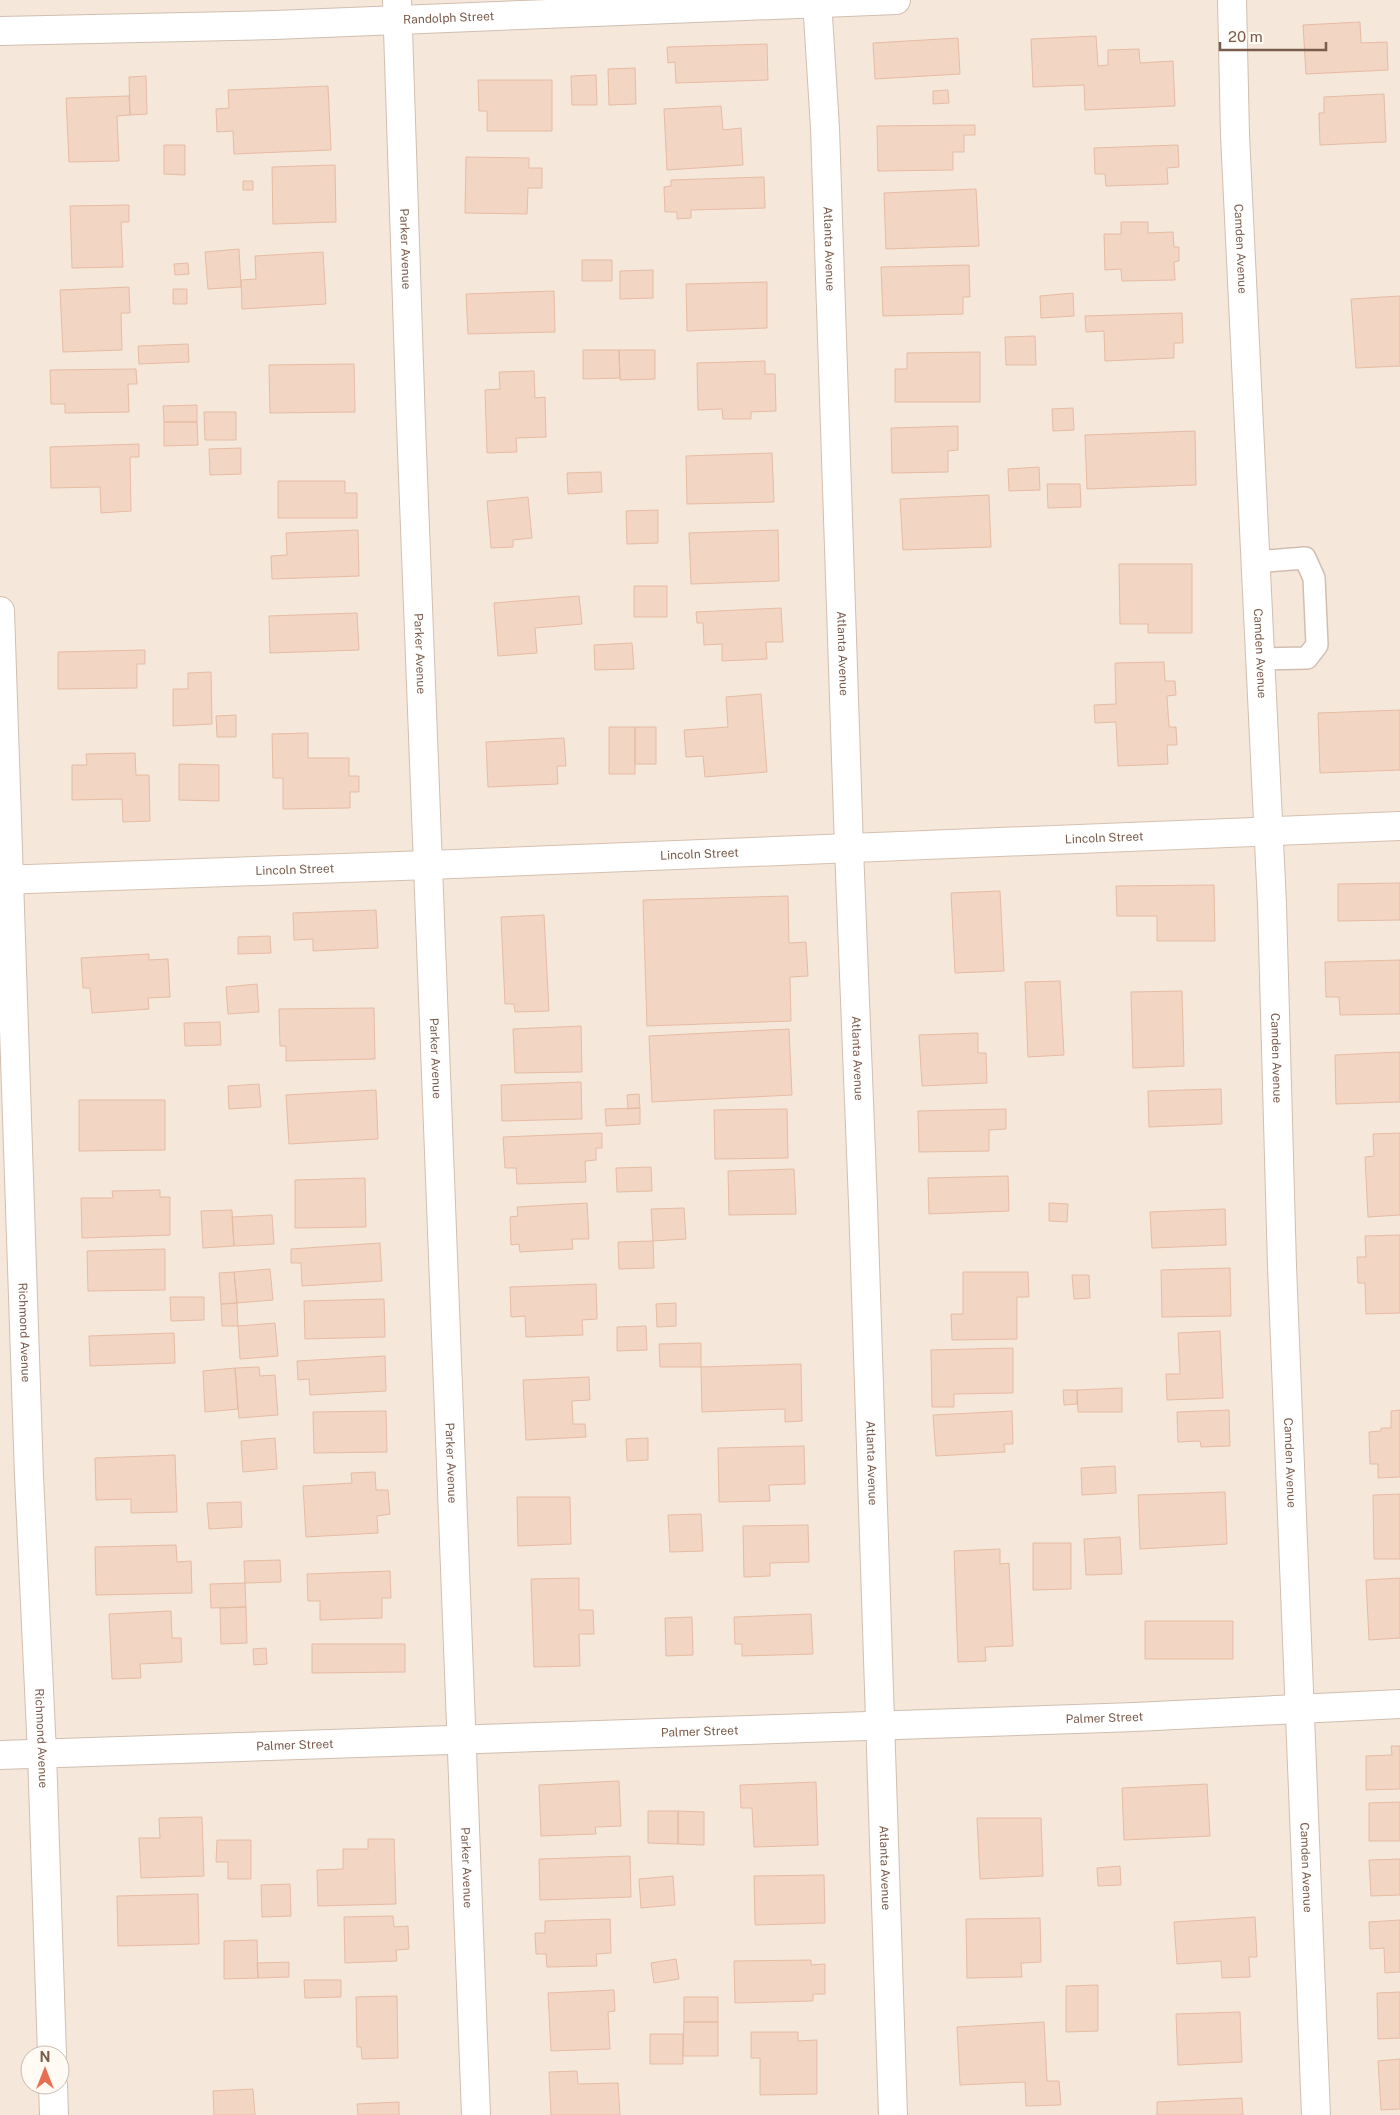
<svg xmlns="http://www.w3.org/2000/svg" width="1400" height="2115" font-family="'Public Sans',sans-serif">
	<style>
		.residential { fill: #f5e8da; fill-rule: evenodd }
		.building { fill: #f3d5c3; stroke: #e6bba3 }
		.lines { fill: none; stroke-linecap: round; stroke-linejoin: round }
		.lane-casing { stroke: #d1beb0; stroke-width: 24 }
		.street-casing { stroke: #d1beb0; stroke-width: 30 }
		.secondary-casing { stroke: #d6c0b0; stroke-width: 30 }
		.lane { stroke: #fff; stroke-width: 21 }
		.street { stroke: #fff; stroke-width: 28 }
		.secondary { stroke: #fff; stroke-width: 28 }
		.labels { text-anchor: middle; stroke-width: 5; stroke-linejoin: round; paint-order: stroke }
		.street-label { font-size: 12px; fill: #7a5c4d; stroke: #fffaf3 }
	</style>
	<rect width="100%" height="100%" fill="#fdf6ec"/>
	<path class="residential" d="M0 0H1400V2115H0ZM30 2055H60V2085H30Z"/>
	<path class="building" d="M1360 22 1361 43 1387 42 1388 70 1306 74 1303 25Z
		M1096 36 1098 66 1108 65V50L1139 49 1140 63 1173 61 1175 106 1085 110 1084 85 1033 87 1031 39Z
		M958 38 960 74 875 79 873 43Z
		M767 44 768 80 676 83 675 62 668 63 667 47Z
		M635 68 636 104 609 105 608 69Z
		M596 75 597 105H572L571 76Z
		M146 76 147 114 130 115 129 77Z
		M478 80H552V131H487V111H479Z
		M328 86 331 150 234 154 233 131 217 132 216 109 229 108 228 90Z
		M948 90 949 103 933 104V91Z
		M1384 94 1386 142 1320 145 1319 113H1324V97Z
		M129 96 130 115 117 116 119 161 69 162 66 98Z
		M721 106 723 130 741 128 743 165 667 170 664 109Z
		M975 125V135H964V152H953V170L878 171 877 126Z
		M164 145H185V175L164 174Z
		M1178 145 1179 167 1167 168 1168 184 1106 186 1105 174H1095L1094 148Z
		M466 157 529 158V168H542V188H528L527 214 465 213Z
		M335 165 336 222 273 224 272 167Z
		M764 177 765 208 691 210V218L677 219V212H665L664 187 671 186V180Z
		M243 181H253V190H243Z
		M976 189 979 246 886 249 884 193Z
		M129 205V222H121L123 267 72 268 70 206Z
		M1121 222H1148V233L1173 232 1174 247H1179V261L1174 262 1175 280 1122 281 1121 269 1105 270 1104 234H1121Z
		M239 249 241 287 208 289 205 252Z
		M323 252 326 304 242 309 241 280 256 279 255 256Z
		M582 260H612V281H582Z
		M188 263 189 274 175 275 174 264Z
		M969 265 970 297H963V314L883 316 881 267Z
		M653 270V298L620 299V271Z
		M767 282V328L687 331 686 284Z
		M129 287 130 313H121L122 350 63 352 60 290Z
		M173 289H187V304H173Z
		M554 291 555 332 468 334 466 294Z
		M1073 293 1074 316 1041 318 1040 296Z
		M1400 296V366L1356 368 1351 299Z
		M1182 313 1183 343H1174V358L1105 361 1104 331 1086 332 1085 316Z
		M1035 336 1036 365H1006L1005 337Z
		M188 344 189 362 139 364 138 346Z
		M583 350H619L620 378 583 379Z
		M619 350H655V379L620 380Z
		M980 352V402H895V369H907V353Z
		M765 361V374H775L776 411 751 412V419H723L722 409 698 410 697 363Z
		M354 364 355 412 270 413 269 365Z
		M136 369 137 384H128L129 412 65 413V404H51L50 370Z
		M534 371 535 398 545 397 546 437 516 438 517 452 487 453 485 390 500 389 499 372Z
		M197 405V422H164L163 406Z
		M1073 408 1074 430 1053 431 1052 409Z
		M204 412H236V440H205Z
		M164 422H197L198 445 164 446Z
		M958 426V450L948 451V472L892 473 891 428Z
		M1195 431 1196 485 1087 489 1085 435Z
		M139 444V457H130L131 511 101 513 100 487 51 488 50 447Z
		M241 448V474L210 475 209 449Z
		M772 453 774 502 687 504 686 456Z
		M1039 467 1040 490 1009 491 1008 469Z
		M601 472 602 492 568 494 567 473Z
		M278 481H345V493H357V518H278Z
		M1047 484H1080L1081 507 1048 508Z
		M989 495 991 547 903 550 900 499Z
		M528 497 532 538 513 540V547L491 548 487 501Z
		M658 510V543L627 544 626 511Z
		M358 530 359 576 272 579 271 556 287 555 286 533Z
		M778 530 779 581 691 584 689 533Z
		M1119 564H1192V633H1148V624H1120Z
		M634 586H667V617H634Z
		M579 596 582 624 535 628 537 653 498 656 494 603Z
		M781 608 783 642H766L767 659 722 661V644L704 645 703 623H697L696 612Z
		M357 613 359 650 270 653 269 616Z
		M632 643 634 669 595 670 594 645Z
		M145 650V664H137V688L58 689V652Z
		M1164 662 1165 681H1175L1176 695 1167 696 1169 727H1176L1177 745H1167L1168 764 1118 766 1116 722 1095 723 1094 705 1116 704 1115 663Z
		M211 672 212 724 173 726V689H188V673Z
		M761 694 767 772 705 777 703 756 686 757 684 730 728 727 726 697Z
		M1400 710V770L1320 773 1318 713Z
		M236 715V737H217L216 716Z
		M609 727H635V774H609Z
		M635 727H656V764H635Z
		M308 733V758H349V776H359V792H350V808L283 809V778H273L272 734Z
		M564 738 566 766H557L558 784 488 787 486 742Z
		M135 753 136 775H149L150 821 123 822 122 799 72 800V765H87L86 754Z
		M179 764 219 765V801L179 800Z
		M1400 883V920L1338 921V884Z
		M1214 885 1215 941H1157V916H1117L1116 886Z
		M1000 891 1004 971 955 973 951 893Z
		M788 896 789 943 806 942 808 976 790 977 791 1021 647 1026 643 900Z
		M376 910 378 948 313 951V939L294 940 293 913Z
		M544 915 549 1011 515 1012 514 1004H505L501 917Z
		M270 936 271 953 238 954V937Z
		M149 954V960L168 959 170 997 148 998 149 1009 92 1013 90 988H83L81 958Z
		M1400 960V1014L1340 1015 1339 997H1326L1325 962Z
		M1060 981 1064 1055 1028 1057 1025 982Z
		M257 984 259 1012 228 1014 226 987Z
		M1182 991 1184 1066 1133 1068 1131 992Z
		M374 1008 375 1059 286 1061V1046H280L279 1009Z
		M220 1022 221 1045 185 1046 184 1023Z
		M581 1026 582 1072 515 1073 513 1029Z
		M789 1029 792 1095 652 1102 649 1036Z
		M978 1033V1053H986L987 1083 922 1086 919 1035Z
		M1400 1052V1102L1336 1104 1335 1055Z
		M581 1082 582 1119 502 1121 501 1085Z
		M259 1084 261 1107 229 1109 228 1086Z
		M1221 1089 1222 1124 1149 1127 1148 1091Z
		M376 1090 378 1139 289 1144 286 1095Z
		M639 1094 640 1108 628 1109 627 1095Z
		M79 1100H165V1150L79 1151Z
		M640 1108V1124L606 1126 605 1109Z
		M787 1109 788 1158 715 1159 714 1110Z
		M1006 1109V1129L989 1130V1151L919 1152 918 1111Z
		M602 1133V1148H596V1160L585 1161 586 1182 517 1184 516 1168H505L503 1137Z
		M1400 1133V1215L1368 1217 1365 1157 1374 1156 1373 1134Z
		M651 1167 652 1191 617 1192 616 1168Z
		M794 1169 796 1214 729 1215 728 1171Z
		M1008 1176 1009 1211 929 1214 928 1178Z
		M365 1178 366 1227 295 1228V1180Z
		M160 1190V1197H170V1235L82 1238 81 1198H113L112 1191Z
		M587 1203 589 1239H572L573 1249 520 1252 519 1244 511 1245 510 1217 518 1216 517 1207Z
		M1049 1203 1068 1204 1067 1222 1049 1221Z
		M684 1208 686 1239 653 1241 651 1209Z
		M1225 1209 1226 1245 1152 1248 1150 1212Z
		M232 1210 234 1246 203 1248 201 1211Z
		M272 1215 274 1244 234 1246 232 1217Z
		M1400 1235V1313L1366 1314 1365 1283H1358L1357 1257H1366L1365 1236Z
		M653 1241 654 1268 619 1269 618 1242Z
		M380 1243 382 1281 302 1286 301 1263H291V1249Z
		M165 1249V1290L88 1291 87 1251Z
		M1230 1268 1231 1316 1162 1317 1161 1270Z
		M270 1269 273 1300 237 1303 234 1272Z
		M234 1272 237 1303 221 1304 219 1273Z
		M963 1272H1028L1029 1297H1017V1339L952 1340 951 1314H963Z
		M1072 1275H1089L1090 1298 1074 1299Z
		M596 1284 597 1319 582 1320 583 1335 526 1337 525 1316 511 1317 510 1287Z
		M170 1297H204V1320L171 1321Z
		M384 1299 385 1337 305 1339 304 1301Z
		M237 1303 238 1326H222L221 1304Z
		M676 1303V1326L657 1327 656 1304Z
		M275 1323 278 1356 240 1359 238 1326Z
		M646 1326 647 1350 617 1351V1327Z
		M1220 1331 1223 1398 1167 1400 1166 1374H1180L1178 1333Z
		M174 1333 175 1363 90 1366 89 1336Z
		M701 1343V1367H660L659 1344Z
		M1013 1348V1393L954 1394V1407H932L931 1350Z
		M385 1356 386 1391 310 1395 309 1379 298 1380 297 1361Z
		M801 1364 802 1421 785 1422V1409L702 1412 701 1367Z
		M259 1367 260 1376 275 1375 278 1415 239 1418 235 1368Z
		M235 1368 238 1409 205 1412 203 1371Z
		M589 1377 590 1400 572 1401 573 1424H585L586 1437 526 1440 523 1380Z
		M1122 1388V1412H1078L1077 1390Z
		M1063 1390H1077V1404L1064 1405Z
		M1229 1410 1230 1446 1201 1447 1200 1441 1178 1442 1177 1412Z
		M1400 1410V1477L1378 1478V1464H1370L1369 1432 1381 1431V1428H1391V1411Z
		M386 1411 387 1452 314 1453 313 1412Z
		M1012 1411 1013 1444H1004L1005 1452 936 1456 933 1415Z
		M275 1438 277 1469 243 1472 241 1441Z
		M648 1438V1460L627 1461 626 1439Z
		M804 1446 805 1484 769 1485 770 1501 719 1502 718 1448Z
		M175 1455 177 1512 131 1513V1499L96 1500 95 1458Z
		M1115 1466 1116 1493 1082 1495 1081 1468Z
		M375 1472 376 1490H388L390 1514 377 1516 378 1533 306 1537 303 1486 352 1483 351 1473Z
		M1225 1492 1227 1544 1140 1549 1138 1495Z
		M1400 1494V1559H1374L1373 1495Z
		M517 1497H570L571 1544 518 1546Z
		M241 1502 242 1527 209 1529 207 1503Z
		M701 1514 703 1551 670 1552 668 1515Z
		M808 1525 809 1562 770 1563V1576L744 1577 743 1526Z
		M1120 1537 1122 1574 1086 1575 1084 1539Z
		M1033 1543H1071V1589L1033 1590Z
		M176 1545 177 1562 191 1561 192 1593 96 1595 95 1547Z
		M1000 1549V1564L1009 1563 1013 1646 985 1647 986 1661 958 1662 954 1551Z
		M280 1560 281 1582 245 1583 244 1561Z
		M390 1571 391 1598H382V1618L320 1620V1601H308L307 1574Z
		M579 1578V1610H593L594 1634H579L580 1666 534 1667 531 1579Z
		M1400 1578V1638L1369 1640 1366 1580Z
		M245 1583 246 1607 211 1608 210 1584Z
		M246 1607 247 1643 221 1644 220 1608Z
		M171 1611 172 1638H181L182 1662 140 1664 141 1678 112 1679 109 1614Z
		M811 1614 813 1654 742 1656V1644H735L734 1617Z
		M692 1617 693 1655 666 1656 665 1618Z
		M1145 1621H1233V1659H1145Z
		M312 1644H405V1672L312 1673Z
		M266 1648 267 1664 254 1665 253 1649Z
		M1391 1746H1400V1789L1366 1790V1756L1392 1755Z
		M619 1781 621 1826 595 1827 596 1834 541 1836 539 1785Z
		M816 1782 818 1845 754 1847 752 1808H741L740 1785Z
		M1207 1784 1210 1836 1124 1840 1122 1788Z
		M1400 1802V1841H1369V1803Z
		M648 1811H678V1844L648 1843Z
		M678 1811 704 1812V1845L678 1844Z
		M202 1817 204 1876 141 1878 139 1838H160L159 1818Z
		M977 1818H1041L1043 1876 980 1879Z
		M368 1839H394L396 1904 318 1906 317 1870 343 1869V1849H368Z
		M217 1840H251V1879H228V1862H216Z
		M630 1856 631 1897 540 1900 539 1859Z
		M1400 1859V1895L1371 1896 1369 1860Z
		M1120 1866 1121 1885 1098 1886 1097 1868Z
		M824 1875 825 1923 755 1925 754 1876Z
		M673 1876 675 1905 641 1908 639 1879Z
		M290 1884 291 1916 262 1917 261 1885Z
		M198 1894 199 1944 118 1946 117 1896Z
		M393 1916 394 1927 408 1926 409 1949 396 1950 397 1961 345 1963 344 1917Z
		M1255 1917 1257 1957H1249L1250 1977 1222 1978 1221 1961 1177 1964 1174 1922Z
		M1040 1918 1041 1962 1021 1963 1022 1977 967 1978 966 1919Z
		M610 1919 611 1953 596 1954 597 1966 547 1967 546 1954H536L535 1933H545V1921Z
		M1400 1920V1972L1385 1973 1384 1948 1370 1949 1369 1922Z
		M257 1940 258 1978 224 1979V1941Z
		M676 1959 679 1979 654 1983 651 1963Z
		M811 1960V1965L825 1964V1994H813V2001L735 2003 734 1961Z
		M289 1962V1977L258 1978 257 1963Z
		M304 1980H341V1997L305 1998Z
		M1098 1985V2031L1066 2032V1986Z
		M614 1990 615 2011 608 2012 610 2049 551 2051 548 1993Z
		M1400 1992V2038L1378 2039 1377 1993Z
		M397 1996 398 2058 362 2059 361 2047H357L356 1997Z
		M684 1997H718V2022H684Z
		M1240 2012 1242 2062 1178 2065 1176 2014Z
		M684 2022H718V2056H683Z
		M1044 2022 1047 2081H1059L1061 2105 1026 2106 1025 2082 960 2085 957 2027Z
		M751 2032H798V2041L817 2040V2094L760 2095V2058H751Z
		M650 2034H683V2064H650Z
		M1400 2059V2109L1381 2110 1378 2061Z
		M577 2071 578 2084 618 2083 620 2115H551L549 2072Z
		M253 2089 255 2115H214L213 2091Z
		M1242 2098 1243 2115H1157V2102Z
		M399 2102V2115H358L357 2104Z"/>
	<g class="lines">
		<g class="lane-casing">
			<path id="lane" d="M1255 562 1305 558 1314 578 1317 645 1307 658 1260 659"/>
		</g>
		<g class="street-casing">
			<g id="street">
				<path id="s1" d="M397 0 411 424 476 2115"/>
				<path id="s2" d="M817 0 825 128 849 848 863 1203 893 2115"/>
				<path id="s3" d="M1232 0 1235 135 1272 904 1282 1266 1316 2115"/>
				<path id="s4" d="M0 31 274 25 896 0"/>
				<path id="s5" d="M0 611 29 1476 42 1753 52 2055"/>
				<path id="s6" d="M0 1755 1135 1717 1400 1704"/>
				<path d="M53 2085 54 2115"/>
			</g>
		</g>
		<g class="secondary-casing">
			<g id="secondary">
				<path id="s7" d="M0 880 429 865 1400 826"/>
			</g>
		</g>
		<use href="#lane" class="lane"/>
		<use href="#street" class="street"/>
		<use href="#secondary" class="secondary"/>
	</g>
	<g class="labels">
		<g class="street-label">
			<text dy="4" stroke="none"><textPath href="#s4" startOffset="449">Randolph Street</textPath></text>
			<text dy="4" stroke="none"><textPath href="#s1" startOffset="249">Parker Avenue</textPath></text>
			<text dy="4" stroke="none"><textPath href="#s2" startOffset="249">Atlanta Avenue</textPath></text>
			<text dy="4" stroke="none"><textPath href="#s3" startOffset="249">Camden Avenue</textPath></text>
			<text dy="4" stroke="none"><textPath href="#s1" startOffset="654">Parker Avenue</textPath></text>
			<text dy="4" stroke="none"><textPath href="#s2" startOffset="654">Atlanta Avenue</textPath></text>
			<text dy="4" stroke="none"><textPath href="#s3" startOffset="654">Camden Avenue</textPath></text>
			<text dy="4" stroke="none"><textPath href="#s7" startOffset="1105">Lincoln Street</textPath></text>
			<text dy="4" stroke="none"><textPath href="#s7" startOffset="700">Lincoln Street</textPath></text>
			<text dy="4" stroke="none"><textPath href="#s7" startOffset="295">Lincoln Street</textPath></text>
			<text dy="4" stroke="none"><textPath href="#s2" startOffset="1059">Atlanta Avenue</textPath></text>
			<text dy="4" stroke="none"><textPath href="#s3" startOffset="1059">Camden Avenue</textPath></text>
			<text dy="4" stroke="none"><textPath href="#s1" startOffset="1059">Parker Avenue</textPath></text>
			<text dy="4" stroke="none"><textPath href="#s5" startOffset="722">Richmond Avenue</textPath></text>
			<text dy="4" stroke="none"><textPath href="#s1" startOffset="1464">Parker Avenue</textPath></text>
			<text dy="4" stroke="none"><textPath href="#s2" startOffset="1464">Atlanta Avenue</textPath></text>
			<text dy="4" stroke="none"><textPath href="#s3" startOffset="1464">Camden Avenue</textPath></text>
			<text dy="4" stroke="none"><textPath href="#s6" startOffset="1105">Palmer Street</textPath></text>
			<text dy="4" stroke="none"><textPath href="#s6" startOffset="700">Palmer Street</textPath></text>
			<text dy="4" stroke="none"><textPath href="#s5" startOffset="1128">Richmond Avenue</textPath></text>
			<text dy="4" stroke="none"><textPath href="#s6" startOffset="295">Palmer Street</textPath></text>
			<text dy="4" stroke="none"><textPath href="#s1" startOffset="1869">Parker Avenue</textPath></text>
			<text dy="4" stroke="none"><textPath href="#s2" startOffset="1869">Atlanta Avenue</textPath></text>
			<text dy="4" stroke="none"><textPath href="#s3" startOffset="1869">Camden Avenue</textPath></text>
		</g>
	</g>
	<g transform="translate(45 2070)"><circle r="24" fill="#fffaf3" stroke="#cabbb1"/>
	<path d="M0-4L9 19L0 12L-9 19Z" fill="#e76f51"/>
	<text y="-8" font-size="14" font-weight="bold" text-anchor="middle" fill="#7a5c4d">N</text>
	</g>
	<path d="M1220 42v8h106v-8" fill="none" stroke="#7a5c4d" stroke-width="2.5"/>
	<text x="1228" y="42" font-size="15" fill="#7a5c4d" stroke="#fffaf3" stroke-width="4" paint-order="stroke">20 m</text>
</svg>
